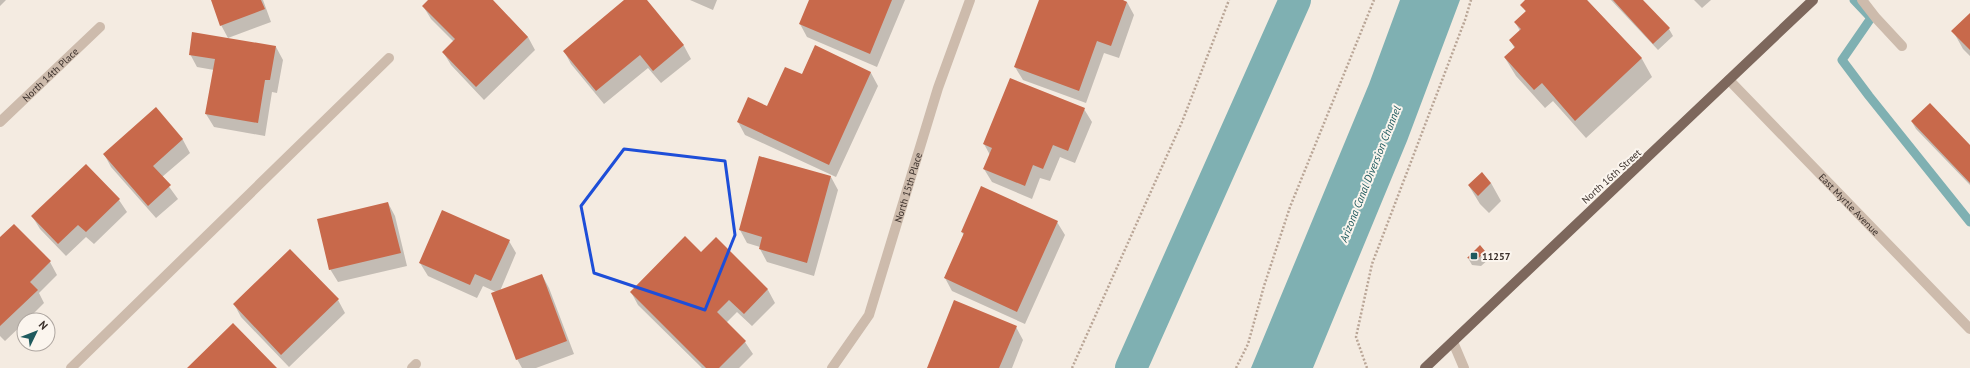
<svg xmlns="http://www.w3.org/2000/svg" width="1970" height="368" font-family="'PT Sans',sans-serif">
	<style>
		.water { fill: #7fb0b2 }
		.shadow { fill: #0003 }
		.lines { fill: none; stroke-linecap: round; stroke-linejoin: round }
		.stream { stroke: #7fb0b2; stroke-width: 9 }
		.canal { stroke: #7fb0b2; stroke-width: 32 }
		.building { fill: #c8694b }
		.path { stroke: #b9a596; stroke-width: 2.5; stroke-dasharray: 2 2; stroke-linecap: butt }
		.minor { stroke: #cdbbac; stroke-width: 10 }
		.major { stroke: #7d675c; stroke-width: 10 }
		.marked { fill: none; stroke: #1d4ed8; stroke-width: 3; stroke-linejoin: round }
		.poi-dot { fill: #1f5a5e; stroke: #fbf5ee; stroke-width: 1.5 }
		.labels { text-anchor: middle; stroke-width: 4; stroke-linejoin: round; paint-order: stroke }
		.street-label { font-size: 10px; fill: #3b302b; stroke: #fbf5ee }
		.poi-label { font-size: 10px; font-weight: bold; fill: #3b302b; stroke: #fbf5ee; text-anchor: start }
		.water-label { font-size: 11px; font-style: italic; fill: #1f5a5e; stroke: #fbf5ee }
	</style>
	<rect width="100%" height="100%" fill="#f4ebe1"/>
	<path class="water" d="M1400 0H1460L1407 141 1313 368H1251L1369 84Z"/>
	<path class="shadow" d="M0 0H6L0 6Z
		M212 0H263L271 22 228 38 221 25Z
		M429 0H492L528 37 535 50 484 100 451 65 443 52 454 42 431 19 423 6Z
		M626 0H645L684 46 691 59 661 83 648 68 604 104 571 64 564 51Z
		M690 0H717L713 10Z
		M810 0H905L877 67 807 37 800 24Z
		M1040 0H1121L1127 2 1134 15 1119 58 1104 53 1086 103 1023 80 1015 67Z
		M1527 0H1587L1642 59 1652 77 1586 138 1553 101 1545 108 1516 76 1505 58 1515 49 1510 40 1520 31 1515 22 1526 12 1522 5Z
		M1611 0H1642L1669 29 1673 36 1658 50Z
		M1694 0H1711L1702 8Z
		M1970 15V56L1963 49 1953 31Z
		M276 47 283 60 277 93 272 92 265 136 214 127 206 114 214 70 197 67 190 54Z
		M815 47 871 73 878 86 836 177 745 135 738 122 768 107 802 75Z
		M156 109 183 140 190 153 162 177 178 199 156 218 111 167 104 154Z
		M1084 109 1092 122 1075 163 1060 157 1050 181 1040 178 1032 199 992 182 984 169 990 155 984 144Z
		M1912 122 1970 147V185L1916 129Z
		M831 177 838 190 814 276 767 262 760 249V247L747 243 740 230Z
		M1491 183 1501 201 1489 213 1480 204 1469 186Z
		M119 200 127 212 94 244 86 237 66 256 40 229 32 216Z
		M388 203 395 216 407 266 338 282 330 269Z
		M1057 222 1065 235 1025 324 952 291 945 278 964 236 962 232Z
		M716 238 768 290 775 303 752 326 737 312 726 323 745 342 753 354 739 368H702L638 305 631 292 701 254Z
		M0 239 50 262 57 275 39 293 44 303 27 320H24V323L5 341 0 336Z
		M509 241 516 253 500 291 542 275 549 288 574 354 536 368H522L517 359 496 292 483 286 477 298 428 276 420 263Z
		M1480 246 1489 259 1481 266 1472 265 1468 258Z
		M338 300 345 313 289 367 241 317 234 304Z
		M1016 327 1023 340 1012 368H928Z"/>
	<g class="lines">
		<path class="stream" d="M1854 0 1871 18 1842 60 1869 96 1970 222"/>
		<path class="canal" d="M1131 368 1295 0"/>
	</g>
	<path class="building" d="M211 0H261L265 9 220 26Z
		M428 0H493L528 37 476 87 442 52 455 39 422 6Z
		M624 0H647L684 45 653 71 640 55 596 91 563 51Z
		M809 0H892L870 54 799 24Z
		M1039 0H1123L1127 2 1111 46 1097 41 1079 91 1014 67Z
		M1525 0H1587L1642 58 1575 121 1542 83 1534 90 1504 57 1515 47 1509 40 1521 29 1514 22 1526 11 1520 5Z
		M1613 0H1643L1670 28 1653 44Z
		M1970 13V50L1951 31Z
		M192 32 276 46 270 80H265L258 123 205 114 215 59 189 55Z
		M815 45 871 72 829 165 737 122 748 97 767 106 785 67 802 74Z
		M1010 78 1085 108 1068 151 1053 145 1043 169 1033 165 1025 186 983 169 992 148 983 144Z
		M1930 103 1970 145V183L1911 121Z
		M156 107 183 139 153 166 171 185 148 206 103 154Z
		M759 156 831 176 807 263 759 249 762 237 739 230Z
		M86 164 120 199 86 232 78 225 58 244 31 216Z
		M1482 172 1491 183 1478 196 1468 185Z
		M981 186 1058 221 1017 312 944 278 964 233 961 232Z
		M388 202 401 253 329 270 317 219Z
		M442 210 510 240 491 281 475 274 470 285 419 263Z
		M14 224 51 261 30 282 38 290 0 326V237Z
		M685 236 701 252 716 237 768 289 744 314 729 300 717 312 746 341 719 368H706L630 292Z
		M1480 245 1485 251 1477 260 1467 258Z
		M290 249 339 299 281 355 233 304Z
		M542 274 567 341 516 360 491 293Z
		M954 300 1017 326 999 368H927Z
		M233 323 277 368H187Z"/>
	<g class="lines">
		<path class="path" d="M1072 368 1182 122 1229 0
			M1236 368 1248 344 1264 286 1290 207 1374 0
			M1367 368 1356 337 1372 264 1465 20 1471 0"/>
		<g class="minor">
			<path d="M1862 0 1876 18 1902 46"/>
			<path id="s1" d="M1729 80 1970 329"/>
			<path id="s2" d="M0 122 100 27"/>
			<path d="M1453 342 1464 368"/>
			<path d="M71 368 389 58"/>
			<path d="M412 368 416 364"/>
			<path id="s3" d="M832 368 869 315 938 88 970 0"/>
		</g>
		<path class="major" d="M1425 368C1555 246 1684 123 1813 0"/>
	</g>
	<path class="marked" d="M624 149 725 161 735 235 705 310 594 273 581 206Z"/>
	<rect class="poi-dot" x="1470" y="252" width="8" height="8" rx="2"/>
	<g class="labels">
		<g class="street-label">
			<text dy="4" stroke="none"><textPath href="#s2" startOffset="69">North 14th Place</textPath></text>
			<text transform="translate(1611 176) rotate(-42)" y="4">North 16th Street</text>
			<text dy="4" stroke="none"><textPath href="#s3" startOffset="198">North 15th Place</textPath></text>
			<text dy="4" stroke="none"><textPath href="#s1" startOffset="173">East Myrtle Avenue</textPath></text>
		</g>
		<g class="poi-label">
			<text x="1482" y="260">11257</text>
		</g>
		<g class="water-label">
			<text transform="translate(1370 174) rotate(-68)" y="4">Arizona Canal Diversion Channel</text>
		</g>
	</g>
	<g transform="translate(36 332) rotate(47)"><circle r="19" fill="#fbf5ee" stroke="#aea6a0"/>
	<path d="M0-3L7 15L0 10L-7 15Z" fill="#1f5a5e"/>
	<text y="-6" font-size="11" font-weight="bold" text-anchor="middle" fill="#3b302b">N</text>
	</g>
</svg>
